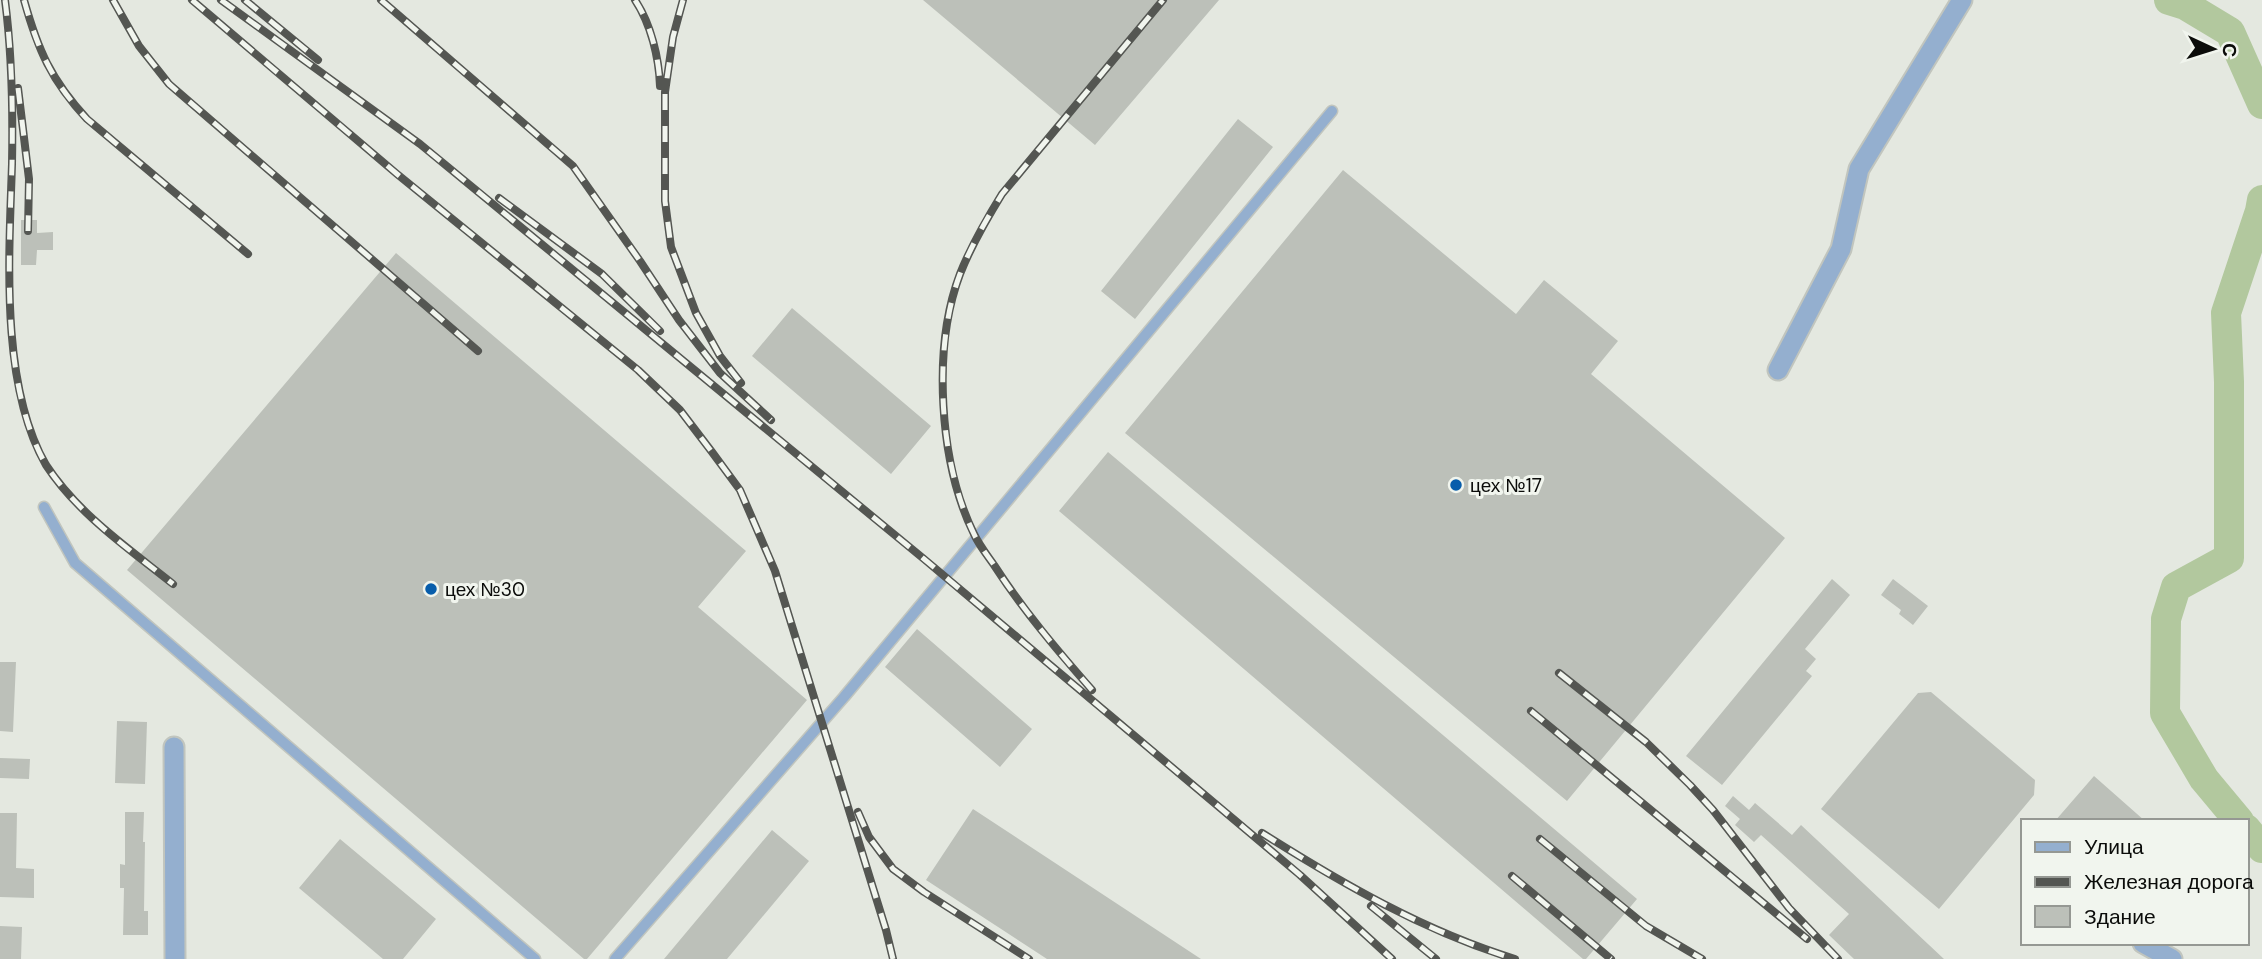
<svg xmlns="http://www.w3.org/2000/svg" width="2262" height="959" font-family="'DM Sans',sans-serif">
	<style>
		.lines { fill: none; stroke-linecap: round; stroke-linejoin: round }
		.river { stroke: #b2c89e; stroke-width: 30 }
		.building { fill: #bcc0b9 }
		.service-casing { stroke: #c1c5be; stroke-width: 13 }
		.minor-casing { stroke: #c1c5be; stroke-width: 23 }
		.service { stroke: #94afcf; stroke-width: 10 }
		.minor { stroke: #94afcf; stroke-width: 19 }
		.rail-casing { stroke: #545652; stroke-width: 8 }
		.rail { stroke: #f1f5ee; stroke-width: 5; stroke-dasharray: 16; stroke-linecap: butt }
		.poi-dot { fill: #075dab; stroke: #f1f5ee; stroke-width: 2.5 }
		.labels { text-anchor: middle; stroke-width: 6; stroke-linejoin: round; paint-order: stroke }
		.poi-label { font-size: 19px; fill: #0b0c0a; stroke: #f1f5ee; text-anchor: start }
	</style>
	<rect width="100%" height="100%" fill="#e4e8e0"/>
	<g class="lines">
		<path class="river" d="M2169 0 2185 5 2230 32 2262 104
			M2239 821 2204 779 2165 713 2166 619 2176 587 2229 558V382L2226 313 2260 211 2262 200
			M2246 829 2262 848"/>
	</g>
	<path class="building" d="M923 0H1219L1095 145Z
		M1238 119 1273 147 1135 319 1101 291Z
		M1343 170 1516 314 1544 280 1618 341 1591 374 1785 538 1567 801 1125 433Z
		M21 220H37V233L53 232V250H37L36 265H21Z
		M396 253 746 551 698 607 807 700 587 959H584L127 570Z
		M792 308 931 426 891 474 752 356Z
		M1108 452 1637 899 1586 959H1583L1059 511Z
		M1832 579 1850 595 1805 649 1816 659 1806 671 1812 676 1722 785 1686 756Z
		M1893 579 1928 606 1913 625 1899 614 1901 610 1881 595Z
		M917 629 1032 729 1000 767 885 667Z
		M0 662H16L13 732 0 731Z
		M1931 692 2035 780 2034 795 1939 909 1821 809 1918 693Z
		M117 721 147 722 145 784 115 783Z
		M0 758 30 759 29 779 0 778Z
		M2094 776 2145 821H2055Z
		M1733 796 1749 810 1755 803 1792 835 1801 825 1944 959H1854L1829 935 1849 914 1761 835 1754 842 1735 825 1740 819 1725 806Z
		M973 809 1201 959H1047L926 880Z
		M125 812H144L143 842H145L144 911H148V935H123L124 888H120V864L125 865Z
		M0 813H17L16 868 34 869V898L0 897Z
		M772 830 809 861 727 959H664Z
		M340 839 436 919 403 959H383L299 888Z
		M0 926 22 927 21 959H0Z"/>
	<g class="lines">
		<g class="service-casing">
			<path id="service" d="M44 507 75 563 535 959
				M615 959 844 697 1332 111"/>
		</g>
		<g class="minor-casing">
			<path id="minor" d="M1778 370 1841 249 1859 169 1962 0
				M174 747 175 959
				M2143 943 2172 959"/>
		</g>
		<use href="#service" class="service"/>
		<use href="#minor" class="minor"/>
		<g class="rail-casing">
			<path id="rail" d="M5 0C12 54 13 110 12 164 9 257 0 385 46 465 78 514 128 548 173 584
				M24 0C38 50 51 80 87 119L248 254
				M113 0 139 46 169 84 478 351
				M192 0 397 174 638 370 680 410 712 452 740 490 775 571 886 930 893 959
				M221 0 420 144 924 559 1300 875 1392 959
				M245 0 318 60
				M381 0 573 166 640 261 679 320 720 373 771 420
				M635 0C651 24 659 58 660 86
				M683 0 673 37 665 92V201L671 247 696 313 720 356 741 383
				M18 88 29 179 28 231
				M499 198 602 274 660 331
				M1559 673 1646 742 1690 785 1713 810 1789 908 1838 959
				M1092 690C1057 650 1023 610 994 565 987 555 979 545 974 534 939 463 932 348 960 274 971 246 986 220 1002 194L1163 0
				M1531 711 1807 939
				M858 812 869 837 893 869 924 892 1029 959
				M1262 833C1343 884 1424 931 1515 959
				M1540 839 1646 926 1702 959
				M1512 876 1611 959
				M1371 906 1436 959"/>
		</g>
		<use href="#rail" class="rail"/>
	</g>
	<g class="poi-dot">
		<circle cx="1456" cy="485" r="7"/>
		<circle cx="431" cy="589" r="7"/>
	</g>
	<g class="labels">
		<g class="poi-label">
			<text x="1470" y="492">цех №17</text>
			<text x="445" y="596">цех №30</text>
		</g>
	</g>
	<rect x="2021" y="819" width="228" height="126" fill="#f1f5ee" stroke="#959893" stroke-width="2"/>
	<rect x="2035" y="842" width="35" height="10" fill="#94afcf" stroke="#959893" stroke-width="2"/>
	<text x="2084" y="854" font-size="21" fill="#0b0c0a">Улица</text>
	<rect x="2035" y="877" width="35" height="10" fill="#545652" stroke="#959893" stroke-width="2"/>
	<text x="2084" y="889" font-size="21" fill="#0b0c0a">Железная дорога</text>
	<rect x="2035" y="906" width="35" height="21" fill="#bcc0b9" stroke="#959893" stroke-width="2"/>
	<text x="2084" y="924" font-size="21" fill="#0b0c0a">Здание</text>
	<g transform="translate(2213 49) rotate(94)" stroke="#f1f5ee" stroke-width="5" paint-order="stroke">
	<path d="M0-5L12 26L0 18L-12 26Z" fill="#0b0c0a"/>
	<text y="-10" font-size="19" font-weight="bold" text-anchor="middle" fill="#0b0c0a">С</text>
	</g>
</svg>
